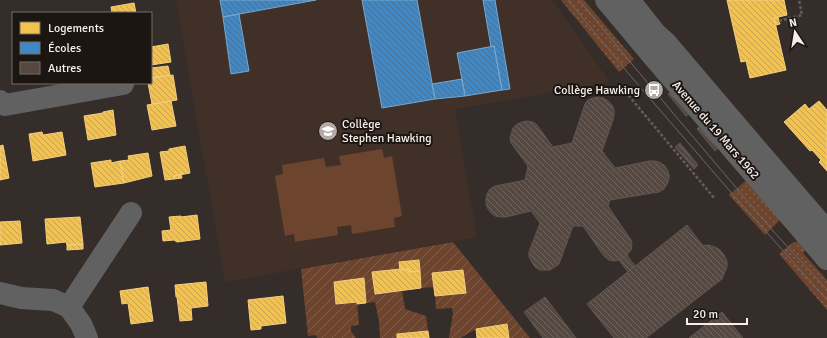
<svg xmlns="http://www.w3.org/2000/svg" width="827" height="338" font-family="Signika,sans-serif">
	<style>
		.built { fill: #413027 }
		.grass { fill: url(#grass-dots) }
		.park { fill: #6d452e }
		.garden { fill: url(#garden-furrows) }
		.homes { fill: url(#homes-back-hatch); stroke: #f4ce7d }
		.schools { fill: url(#schools-back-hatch); stroke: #76a7d0 }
		.building { fill: url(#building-back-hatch); stroke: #5d5653 }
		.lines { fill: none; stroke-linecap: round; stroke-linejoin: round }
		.path { stroke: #605e5d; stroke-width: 2.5; stroke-dasharray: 3 2; stroke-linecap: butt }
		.minor { stroke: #626161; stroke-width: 22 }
		.tertiary { stroke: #626161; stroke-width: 22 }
		.tram { stroke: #696866; stroke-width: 1 }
		.labels { text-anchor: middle; stroke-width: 4; stroke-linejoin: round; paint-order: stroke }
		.poi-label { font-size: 12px; fill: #f7eeea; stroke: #1c1613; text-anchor: end }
		.street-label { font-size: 12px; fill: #f7eeea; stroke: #1c1613 }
	</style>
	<defs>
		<pattern id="grass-dots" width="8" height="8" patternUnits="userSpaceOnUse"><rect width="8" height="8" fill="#6d452e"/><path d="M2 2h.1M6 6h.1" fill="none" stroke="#83604c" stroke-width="1.8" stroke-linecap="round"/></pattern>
		<pattern id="garden-furrows" width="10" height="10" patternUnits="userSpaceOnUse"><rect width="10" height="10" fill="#6d452e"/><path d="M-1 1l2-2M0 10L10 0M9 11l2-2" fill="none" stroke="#83604c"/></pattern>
		<pattern id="homes-back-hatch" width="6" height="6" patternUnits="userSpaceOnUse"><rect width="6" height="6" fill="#f2c14e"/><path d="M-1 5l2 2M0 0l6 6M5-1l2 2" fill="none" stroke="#c8a24c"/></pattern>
		<pattern id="schools-back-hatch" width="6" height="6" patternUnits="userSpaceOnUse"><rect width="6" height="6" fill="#3f88c5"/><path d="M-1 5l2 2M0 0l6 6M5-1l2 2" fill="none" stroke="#437199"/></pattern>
		<pattern id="building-back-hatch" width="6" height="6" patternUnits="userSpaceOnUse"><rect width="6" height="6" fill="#554841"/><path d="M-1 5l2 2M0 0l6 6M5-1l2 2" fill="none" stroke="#6e635d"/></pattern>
	</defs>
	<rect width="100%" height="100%" fill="#352d2a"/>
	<path class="built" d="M176 0H552L610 82 455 109 477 237 225 282Z"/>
	<path class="grass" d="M561 0H584L634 59 619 72Z
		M749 178 783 217 765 235 729 195Z
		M799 241 808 247 803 253 827 280V310L779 254 792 243Z"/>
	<path class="park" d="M382 149 384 158 392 156 402 216 394 218 395 227 352 234 351 225 337 227 338 235 295 242 294 234 285 236 275 176 283 174 282 165 324 158 326 167 341 165 339 156Z"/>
	<path class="garden" d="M453 242 530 338H509L506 324 476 329 462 337 461 338H449L453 313 452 308 436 309 435 296 466 293 463 270 433 273 434 287 421 288 418 260 399 262 400 269 373 272 374 294 402 291 405 309 426 316 428 331 397 334V338H380L379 321 375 302 366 303 364 278 334 282 336 304 357 302 359 325 351 326V331L356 338H317L316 335 308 336 301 269Z"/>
	<path class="homes" d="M727 0H784L787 15 774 18 786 70 750 78 746 61 741 62Z
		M134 3 136 13H112L111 7Z
		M778 17 780 24 776 25 774 18Z
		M168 44 171 62 151 65V47Z
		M168 66 170 75 152 78 151 68Z
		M173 75 177 100 152 104 148 83H151V78Z
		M171 101 176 126 152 130 147 105Z
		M819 101 827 110V171L819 162 821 160 812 150 810 151 784 122 805 104 809 109Z
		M113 110 116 135 88 140 84 116 103 113V112Z
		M42 132 43 135 62 132 66 155 33 161 29 134Z
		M3 145 9 178 0 180V146Z
		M185 146 190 173 174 176V179L165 180 160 152 169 151V149Z
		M148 153 152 176 124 183 120 161 129 160 128 156Z
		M111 160V163L120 161 124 183 95 187 91 163Z
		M181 174 182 178 174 179V176Z
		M197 215 200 239 177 242 174 240 163 241 162 231 171 230 169 217 181 216V217Z
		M80 217 83 244 67 245 66 242 47 244 45 219Z
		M20 221 22 243 0 245V222Z
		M83 244V249L67 250V245Z
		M419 260 420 271 409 272V269L400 270 399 262Z
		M400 269V270L409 269V272L420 271 421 288 375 294 372 272Z
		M463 270 466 293 435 296 432 273Z
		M364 278 366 303 357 304V302L336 304 334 282Z
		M206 282 208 306 191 308 192 320 180 321 177 297H176L175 285Z
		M148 287 153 321 131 324 128 303 122 304 120 291Z
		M283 296 286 323 261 326V329L251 330 248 300Z
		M507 324 509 338H477L476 329Z
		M428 331 429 338H397V334Z"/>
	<path class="schools" d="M220 0H316L223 17Z
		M362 0H417L435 99 382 108Z
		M483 0H495L510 89 502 90 494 46 491 47Z
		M239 14 249 71 231 74 223 17Z
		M494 46 502 90 465 96 457 53Z
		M462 79 465 96 435 99 432 84Z"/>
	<path class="building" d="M673 91 691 113 686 116 668 94Z
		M598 97 603 98 608 101 612 105 614 110V115L613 120 602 151 615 168 649 161H654L659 162 664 165 667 169 669 174V179L667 184 664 189 659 192 610 200 608 206 631 240 632 245 631 250 627 255 619 260 614 261 609 260 604 256 601 252 583 226H573L559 264 550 270H540L535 267 529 257V252L540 223 531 211 506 217H501L495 216 491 213 488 209 486 204V199L487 194 490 189 495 186 525 180 528 166 514 147 511 143 510 138 513 128 517 124 522 122 527 121 533 122 537 125 553 147 572 143 585 104 588 100 593 98Z
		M701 125 720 146 715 151 697 129Z
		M680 143 698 165 694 169 675 147Z
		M687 225 703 246 708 245 715 247 720 250 724 255 727 261V267L722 279 646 338H614L587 304Z
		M627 255 635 266 628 272 619 260Z
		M545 297 576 338H543L524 312Z
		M722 312 743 338H689Z"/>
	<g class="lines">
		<path class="path" d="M779 21 802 15 799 0
			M619 84 715 199"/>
		<path class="minor" d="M0 101 5 105 123 84
			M0 293 21 298 53 300 69 307 81 324 87 338
			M69 307 131 213"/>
		<path class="tertiary" d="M606 0 652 55 827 259
			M629 0 656 34 666 43 764 158 827 231"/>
		<path class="tram" d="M568 0 628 73 728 189 827 300
			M579 0C643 78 708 155 774 232 791 251 810 270 827 290"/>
	</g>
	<defs>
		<g id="bus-disc" transform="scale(1)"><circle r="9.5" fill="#b3aaa7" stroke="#1c1613"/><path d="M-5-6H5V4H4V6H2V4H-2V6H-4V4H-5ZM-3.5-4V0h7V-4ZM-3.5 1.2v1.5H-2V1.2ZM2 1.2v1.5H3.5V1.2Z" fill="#fff"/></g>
		<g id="school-disc" transform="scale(1)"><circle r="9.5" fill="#b3aaa7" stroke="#1c1613"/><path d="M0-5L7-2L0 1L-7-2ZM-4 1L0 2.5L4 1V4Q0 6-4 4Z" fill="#fff"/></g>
	</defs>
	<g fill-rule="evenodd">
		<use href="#bus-disc" x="654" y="90"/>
		<use href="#school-disc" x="328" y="131"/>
	</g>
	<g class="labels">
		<g class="poi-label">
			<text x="640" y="94">Collège Hawking</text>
			<text x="342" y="128" text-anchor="start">Collège<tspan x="342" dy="14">Stephen Hawking</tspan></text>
		</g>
		<g class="street-label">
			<text transform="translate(716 130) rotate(49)" y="4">Avenue du 19 Mars 1962</text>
		</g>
	</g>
	<rect x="12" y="12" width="140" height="72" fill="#1c1613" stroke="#746c69"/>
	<rect x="20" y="22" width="20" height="12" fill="#f2c14e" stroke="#746c69"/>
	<text x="48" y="32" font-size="12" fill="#f7eeea">Logements</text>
	<rect x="20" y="42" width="20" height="12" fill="#3f88c5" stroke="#746c69"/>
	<text x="48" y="52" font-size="12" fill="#f7eeea">Écoles</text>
	<rect x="20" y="62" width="20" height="12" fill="#554841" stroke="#746c69"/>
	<text x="48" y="72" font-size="12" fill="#f7eeea">Autres</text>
	<g transform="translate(795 32) rotate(348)" stroke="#1c1613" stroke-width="3" paint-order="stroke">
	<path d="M0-3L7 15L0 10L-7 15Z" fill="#f7eeea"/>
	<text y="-6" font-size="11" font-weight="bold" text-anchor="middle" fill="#f7eeea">N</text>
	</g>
	<path d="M687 318v6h60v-6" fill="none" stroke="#f7eeea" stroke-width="2"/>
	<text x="693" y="318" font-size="12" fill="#f7eeea" stroke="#1c1613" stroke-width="3" paint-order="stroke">20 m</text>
</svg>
